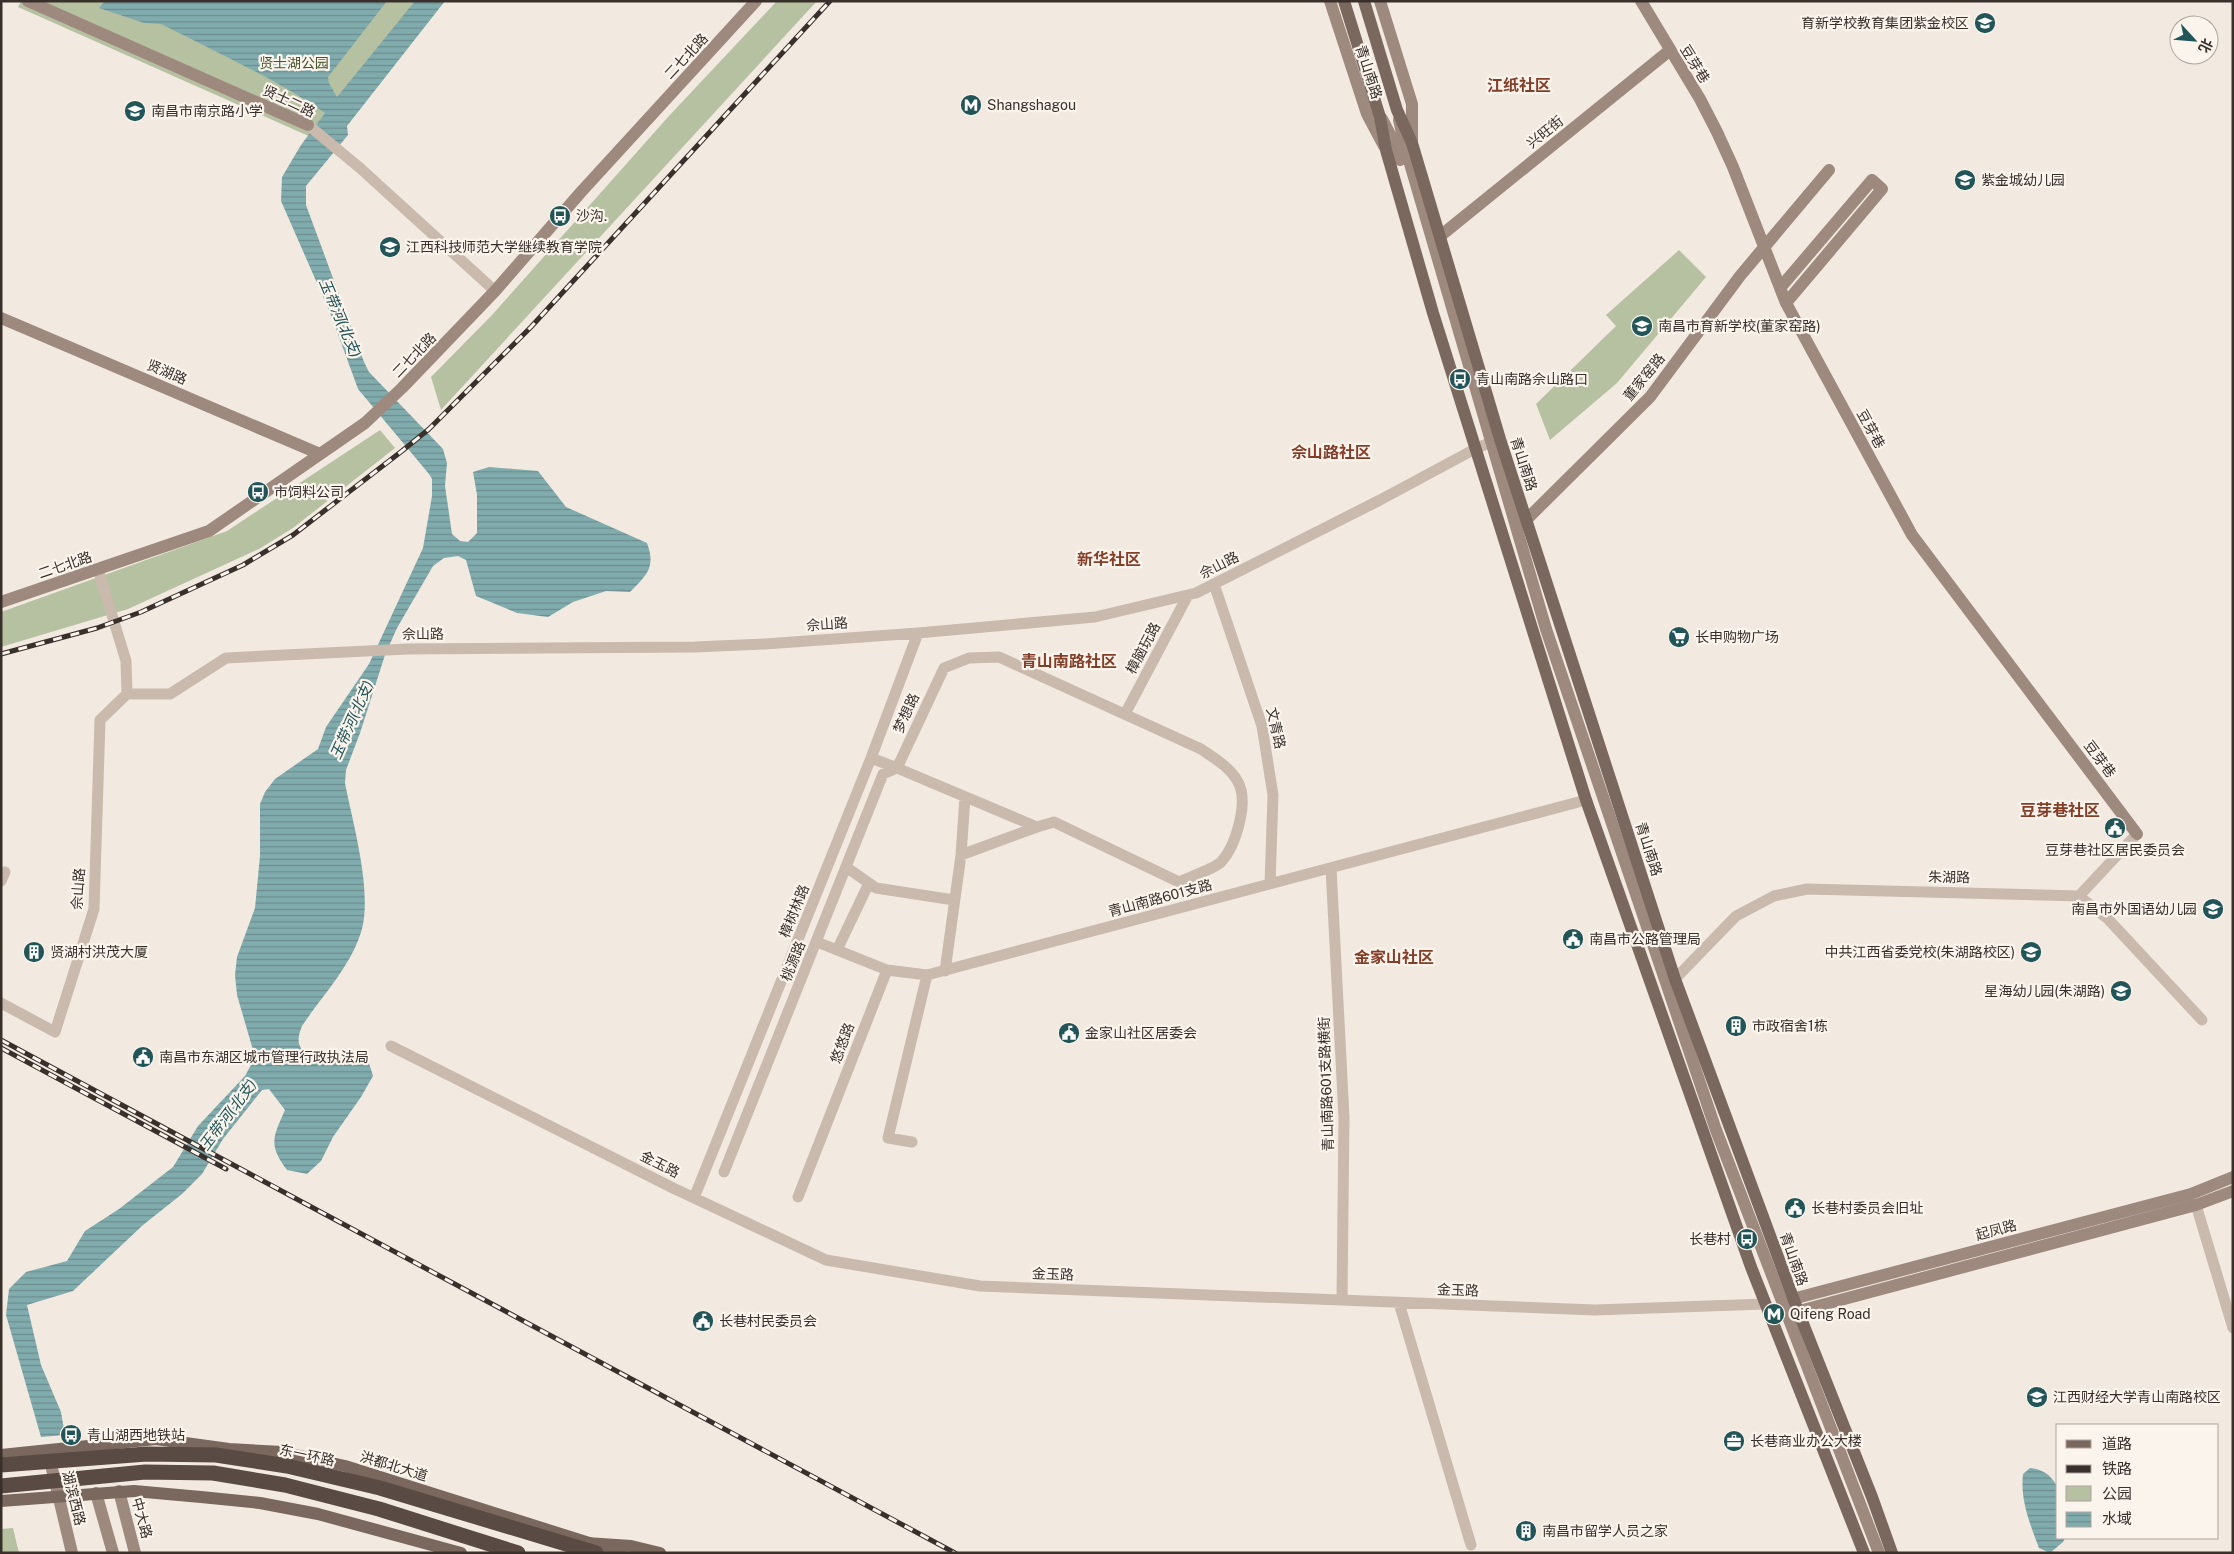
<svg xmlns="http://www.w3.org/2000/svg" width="2234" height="1554" font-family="'Public Sans','Noto Sans SC',sans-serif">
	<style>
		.park { fill: #b6c1a1 }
		.water { fill: url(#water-rules) }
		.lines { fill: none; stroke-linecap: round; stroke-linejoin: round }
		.street { stroke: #cabaad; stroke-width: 11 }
		.secondary { stroke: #9e897e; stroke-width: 12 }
		.primary { stroke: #7a675d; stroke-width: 12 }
		.rail-casing { stroke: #392f2b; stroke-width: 5 }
		.rail { stroke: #faf4ed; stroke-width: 3; stroke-dasharray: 9; stroke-linecap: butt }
		.primary-bridge { stroke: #7a675d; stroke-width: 12 }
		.highway-bridge { stroke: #594a43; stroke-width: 15 }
		.labels { text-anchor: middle; stroke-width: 4.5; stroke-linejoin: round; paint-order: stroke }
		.poi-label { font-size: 14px; fill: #392f2b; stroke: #faf4ed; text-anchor: start }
		.street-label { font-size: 14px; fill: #392f2b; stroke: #faf4ed }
		.park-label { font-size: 14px; fill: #485630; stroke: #faf4ed }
		.water-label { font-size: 15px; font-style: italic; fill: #225558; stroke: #faf4ed }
		.quarter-label { font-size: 16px; font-weight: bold; fill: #843e28; stroke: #faf4ed }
	</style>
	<defs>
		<pattern id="water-rules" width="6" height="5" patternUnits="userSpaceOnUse" patternTransform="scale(1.25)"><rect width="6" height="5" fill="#81acae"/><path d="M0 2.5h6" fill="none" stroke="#6b8c8e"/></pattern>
	</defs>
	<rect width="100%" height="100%" fill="#f2eae0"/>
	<path class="park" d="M21 1H420L313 138 18 7Z
		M777 1H817L441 410 431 377 493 314 668 117Z
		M1679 250 1706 277 1617 383 1550 440 1536 404 1616 326 1606 315Z
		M380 430 395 448 293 528 259 549 128 609 1 647V612L227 531Z
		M13 1528 19 1553H1V1529Z"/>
	<path class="water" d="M105 1H387L328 77 329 83 337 97 415 1H445L347 126 348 135 306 186V205L364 362 369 372 443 449 447 463 445 486 452 534 460 541 468 542 477 533V495L473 472 489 467 538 471 566 507 647 543C656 567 647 575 630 592L606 591 573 602 548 617 517 613 476 596 466 560 458 556 444 558 433 566 397 628 385 655 360 733 346 770 345 783C353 824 372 889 362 929 352 965 322 996 302 1026 294 1046 301 1047 312 1063L341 1058 368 1060 373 1076 361 1097 333 1137 321 1161 307 1174 287 1170C268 1145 273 1137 285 1110L269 1089 262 1090 223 1139 202 1174 182 1194 143 1225 73 1291 27 1305 41 1365 61 1412 65 1435 41 1437 6 1315 9 1289 26 1272 67 1261 85 1231 119 1209 173 1167 198 1126 245 1076 252 1063 253 1050 237 995 235 975 237 957 255 908 260 856V804L265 792 275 779 318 749 326 727 369 664 423 548 432 496V479L429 474 358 389 331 315 281 201 282 177 301 145 325 113C274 78 216 52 161 24L144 23 99 8Z
		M2030 1468C2043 1469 2053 1476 2058 1489V1538H2065L2063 1542 2050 1553 2039 1548C2030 1524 2020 1500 2023 1474Z"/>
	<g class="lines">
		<path class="street" d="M308 125 360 168 495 291
			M98 569 126 661 127 694
			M1214 584 1262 726 1273 795 1270 884
			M999 657 1201 749C1214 758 1230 767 1238 782 1249 802 1236 846 1221 862 1214 869 1189 877 1179 882L1054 822 1037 827 897 768 944 668 969 658Z
			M1125 714 1188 595
			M871 758 897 768
			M961 855 1037 827
			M846 867 876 888 954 900
			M1331 868 1344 1117 1342 1300
			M1 881 5 872
			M2079 896 2137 834
			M837 950 869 883
			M887 970 927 975
			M945 971 961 855 965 797
			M1675 979 1736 916 1774 896 1807 889 2079 896 2108 919 2202 1020
			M1 1003 55 1032 94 909 100 720 127 694H170L226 658 408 649 695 647 765 644 918 633 1095 617 1196 593 1380 500 1475 449 1498 439
			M391 1046 673 1188 826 1260 980 1286 1595 1310 1765 1304
			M912 1142 888 1138 927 975 1586 800
			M724 1172 883 774 897 768
			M798 1197 887 970 817 942
			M694 1198 871 758 918 633
			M2196 1205 2233 1328
			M1399 1303 1471 1545"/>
		<path class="secondary" d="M28 1 308 125
			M1330 1 1367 114 1384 146
			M1380 1 1412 104V143
			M1641 1 1700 99 1717 132 1733 167 1786 303 1912 535 2137 834
			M1382 119 1396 146 1400 160
			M1399 120 1406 150 1546 629 1716 1130 1879 1553
			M1439 237 1669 51
			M1780 288 1872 180 1882 189 1786 303
			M1 318 320 454
			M1520 526 1650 397 1740 276 1829 170
			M1 602 209 531 365 423 402 388 495 291 581 192 756 1
			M1785 1301 2191 1194 2233 1177
			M1788 1314 2196 1205 2233 1191
			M48 1452 72 1553
			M119 1491 135 1553
			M96 1493 113 1553"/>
		<path class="primary" d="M1344 1 1380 117 1386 150 1433 313 1586 800 1751 1267 1864 1553
			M1364 1 1397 110 1412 143 1500 439 1675 979 1798 1311 1872 1497 1892 1553
			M1 1455 156 1439 229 1449 282 1452 345 1466 621 1553
			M1 1501 134 1491 201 1497 260 1503 318 1514 461 1553"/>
		<g class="rail-casing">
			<path id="rail" d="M1 654 97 628 141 612 243 565 293 535 402 451 429 429 531 327 830 1
				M1 1040 955 1553
				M1 1048 226 1169"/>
		</g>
		<use href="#rail" class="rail"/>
		<path class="primary-bridge" d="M571 1542 631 1546 660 1553"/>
		<path class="highway-bridge" d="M1 1465 147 1454 216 1455 287 1466 380 1488 596 1553
			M1 1486 145 1472 213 1473 285 1485 379 1509 518 1553"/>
	</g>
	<defs>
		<g id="school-disc" transform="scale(1.125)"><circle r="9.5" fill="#225558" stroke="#faf4ed"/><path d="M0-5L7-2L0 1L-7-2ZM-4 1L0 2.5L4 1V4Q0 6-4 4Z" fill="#fff"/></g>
		<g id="metro-disc" transform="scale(1.125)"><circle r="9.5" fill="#225558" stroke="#faf4ed"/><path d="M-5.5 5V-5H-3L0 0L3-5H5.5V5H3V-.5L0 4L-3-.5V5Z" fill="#fff"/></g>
		<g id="bus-disc" transform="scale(1.125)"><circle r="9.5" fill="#225558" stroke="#faf4ed"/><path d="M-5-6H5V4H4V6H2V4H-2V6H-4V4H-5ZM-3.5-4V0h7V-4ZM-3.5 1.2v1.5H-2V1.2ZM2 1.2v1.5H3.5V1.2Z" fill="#fff"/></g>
		<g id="university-disc" transform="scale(1.125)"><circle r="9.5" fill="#225558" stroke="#faf4ed"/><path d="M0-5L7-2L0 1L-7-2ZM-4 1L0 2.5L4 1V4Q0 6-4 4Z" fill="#fff"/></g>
		<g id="supermarket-disc" transform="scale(1.125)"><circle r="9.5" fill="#225558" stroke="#faf4ed"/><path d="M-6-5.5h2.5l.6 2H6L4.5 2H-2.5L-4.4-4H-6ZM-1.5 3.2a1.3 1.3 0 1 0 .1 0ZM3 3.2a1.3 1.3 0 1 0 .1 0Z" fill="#fff"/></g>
		<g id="civic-disc" transform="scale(1.125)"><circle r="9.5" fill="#225558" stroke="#faf4ed"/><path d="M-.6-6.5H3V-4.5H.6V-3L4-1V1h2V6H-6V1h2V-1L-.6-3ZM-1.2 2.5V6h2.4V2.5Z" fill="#fff"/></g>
		<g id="building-disc" transform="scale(1.125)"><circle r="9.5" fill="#225558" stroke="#faf4ed"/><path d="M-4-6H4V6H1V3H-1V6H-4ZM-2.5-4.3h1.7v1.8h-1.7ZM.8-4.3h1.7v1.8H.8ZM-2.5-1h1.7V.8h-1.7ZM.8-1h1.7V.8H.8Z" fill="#fff"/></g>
		<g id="office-disc" transform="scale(1.125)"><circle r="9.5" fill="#225558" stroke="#faf4ed"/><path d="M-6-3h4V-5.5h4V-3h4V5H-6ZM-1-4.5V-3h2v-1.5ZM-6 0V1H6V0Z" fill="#fff"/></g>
	</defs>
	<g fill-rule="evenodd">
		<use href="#school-disc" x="1985" y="23"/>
		<use href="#metro-disc" x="971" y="105"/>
		<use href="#school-disc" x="135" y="111"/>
		<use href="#school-disc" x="1965" y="180"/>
		<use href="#bus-disc" x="560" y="216"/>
		<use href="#university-disc" x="390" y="247"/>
		<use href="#school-disc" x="1642" y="326"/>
		<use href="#bus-disc" x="1460" y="379"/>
		<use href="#bus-disc" x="258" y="492"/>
		<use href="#supermarket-disc" x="1679" y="637"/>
		<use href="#civic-disc" x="2115" y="828"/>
		<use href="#school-disc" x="2213" y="909"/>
		<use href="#civic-disc" x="1573" y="939"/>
		<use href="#building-disc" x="34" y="952"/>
		<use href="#university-disc" x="2031" y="952"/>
		<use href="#school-disc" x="2121" y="991"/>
		<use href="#building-disc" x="1736" y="1026"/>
		<use href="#civic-disc" x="1069" y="1033"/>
		<use href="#civic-disc" x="143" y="1057"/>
		<use href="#civic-disc" x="1795" y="1208"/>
		<use href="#bus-disc" x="1747" y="1239"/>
		<use href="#metro-disc" x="1774" y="1314"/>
		<use href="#civic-disc" x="703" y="1321"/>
		<use href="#university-disc" x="2037" y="1397"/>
		<use href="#bus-disc" x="71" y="1435"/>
		<use href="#office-disc" x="1734" y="1441"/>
		<use href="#building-disc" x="1526" y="1531"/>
	</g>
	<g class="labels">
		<g class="poi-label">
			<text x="1969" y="28" text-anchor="end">育新学校教育集团紫金校区</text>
			<text x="987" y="110">Shangshagou</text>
			<text x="151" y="116">南昌市南京路小学</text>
			<text x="1981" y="185">紫金城幼儿园</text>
			<text x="576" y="221">沙沟.</text>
			<text x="406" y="252">江西科技师范大学继续教育学院</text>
			<text x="1658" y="331">南昌市育新学校(董家窑路)</text>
			<text x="1476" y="384">青山南路佘山路口</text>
			<text x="274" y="497">市饲料公司</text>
			<text x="1695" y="642">长申购物广场</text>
			<text x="2115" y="855" text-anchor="middle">豆芽巷社区居民委员会</text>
			<text x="2197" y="914" text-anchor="end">南昌市外国语幼儿园</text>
			<text x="1589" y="944">南昌市公路管理局</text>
			<text x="50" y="957">贤湖村洪茂大厦</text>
			<text x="2015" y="957" text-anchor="end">中共江西省委党校(朱湖路校区)</text>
			<text x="2105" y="996" text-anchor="end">星海幼儿园(朱湖路)</text>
			<text x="1752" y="1031">市政宿舍1栋</text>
			<text x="1085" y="1038">金家山社区居委会</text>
			<text x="159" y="1062">南昌市东湖区城市管理行政执法局</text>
			<text x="1811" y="1213">长巷村委员会旧址</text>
			<text x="1731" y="1244" text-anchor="end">长巷村</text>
			<text x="1790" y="1319">Qifeng Road</text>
			<text x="719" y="1326">长巷村民委员会</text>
			<text x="2053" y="1402">江西财经大学青山南路校区</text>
			<text x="87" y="1440">青山湖西地铁站</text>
			<text x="1750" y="1446">长巷商业办公大楼</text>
			<text x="1542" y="1536">南昌市留学人员之家</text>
		</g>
		<g class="street-label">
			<text transform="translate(686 56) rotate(-47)" y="5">二七北路</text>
			<text transform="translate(1695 64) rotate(58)" y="5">豆芽巷</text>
			<text transform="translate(1369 72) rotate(72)" y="5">青山南路</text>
			<text transform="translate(289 101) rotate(25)" y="5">贤士二路</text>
			<text transform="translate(1545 132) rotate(-39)" y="5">兴旺街</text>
			<text transform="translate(414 355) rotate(-46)" y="5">二七北路</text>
			<text transform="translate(167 372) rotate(23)" y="5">贤湖路</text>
			<text transform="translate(1644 377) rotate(-51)" y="5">董家窑路</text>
			<text transform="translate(1871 429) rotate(61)" y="5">豆芽巷</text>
			<text transform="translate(1524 464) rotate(72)" y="5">青山南路</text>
			<text transform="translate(65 565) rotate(-19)" y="5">二七北路</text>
			<text transform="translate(1219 565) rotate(-27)" y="5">佘山路</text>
			<text transform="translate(827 624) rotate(-4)" y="5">佘山路</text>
			<text transform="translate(423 634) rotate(-1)" y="5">佘山路</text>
			<text transform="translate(1143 648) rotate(-62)" y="5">樟脑玩路</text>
			<text transform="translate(906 713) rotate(-65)" y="5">梦想路</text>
			<text transform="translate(1276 728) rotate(77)" y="5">文青路</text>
			<text transform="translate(2100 759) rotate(53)" y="5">豆芽巷</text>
			<text transform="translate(1649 849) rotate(72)" y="5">青山南路</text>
			<text transform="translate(1949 877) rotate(1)" y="5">朱湖路</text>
			<text transform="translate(78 889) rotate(-86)" y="5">佘山路</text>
			<text transform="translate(1160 898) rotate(-15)" y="5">青山南路601支路</text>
			<text transform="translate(794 911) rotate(-68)" y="5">樟树林路</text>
			<text transform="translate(793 961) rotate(-68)" y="5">桃源路</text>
			<text transform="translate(842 1043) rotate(-69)" y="5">悠悠路</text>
			<text transform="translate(1326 1084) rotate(-92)" y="5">青山南路601支路横街</text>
			<text transform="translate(660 1164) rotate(27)" y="5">金玉路</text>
			<text transform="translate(1996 1230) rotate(-15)" y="5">起凤路</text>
			<text transform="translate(1794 1259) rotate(70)" y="5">青山南路</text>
			<text transform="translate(1053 1274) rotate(2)" y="5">金玉路</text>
			<text transform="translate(1458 1290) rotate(2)" y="5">金玉路</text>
			<text transform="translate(307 1455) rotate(12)" y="5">东一环路</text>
			<text transform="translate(394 1466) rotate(17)" y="5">洪都北大道</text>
			<text transform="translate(74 1498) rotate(76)" y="5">湖滨西路</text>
			<text transform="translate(142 1518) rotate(75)" y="5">中大路</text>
		</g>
		<g class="park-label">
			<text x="294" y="68">贤士湖公园</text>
		</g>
		<g class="water-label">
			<text transform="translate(340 318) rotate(67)" y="5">玉带河(北支)</text>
			<text transform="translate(352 720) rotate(-66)" y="5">玉带河(北支)</text>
			<text transform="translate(228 1115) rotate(-53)" y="5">玉带河(北支)</text>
		</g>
		<g class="quarter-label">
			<text x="1519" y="91">江纸社区</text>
			<text x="1331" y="458">佘山路社区</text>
			<text x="1109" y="565">新华社区</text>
			<text x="1069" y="667">青山南路社区</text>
			<text x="2060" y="816">豆芽巷社区</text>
			<text x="1394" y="963">金家山社区</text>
		</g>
	</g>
	<rect width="2234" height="1554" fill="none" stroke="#392f2b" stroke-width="5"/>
	<rect x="2056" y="1424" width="162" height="115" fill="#faf4ed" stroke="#ada59f"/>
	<rect x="2066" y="1440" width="25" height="8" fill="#7a675d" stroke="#ada59f"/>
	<text x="2102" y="1449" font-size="15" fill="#392f2b">道路</text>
	<rect x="2066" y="1465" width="25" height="8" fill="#392f2b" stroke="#ada59f"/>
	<text x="2102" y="1474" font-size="15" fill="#392f2b">铁路</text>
	<rect x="2066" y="1486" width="25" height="15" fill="#b6c1a1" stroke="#ada59f"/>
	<text x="2102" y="1499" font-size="15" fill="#392f2b">公园</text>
	<rect x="2066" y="1512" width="25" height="15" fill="url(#water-rules)" stroke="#ada59f"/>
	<text x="2102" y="1524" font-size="15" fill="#392f2b">水域</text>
	<g transform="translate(2194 40) rotate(116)"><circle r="24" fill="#faf4ed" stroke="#ada59f"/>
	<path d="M0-4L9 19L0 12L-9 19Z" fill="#225558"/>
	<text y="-8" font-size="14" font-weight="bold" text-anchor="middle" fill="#392f2b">北</text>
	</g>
</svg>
